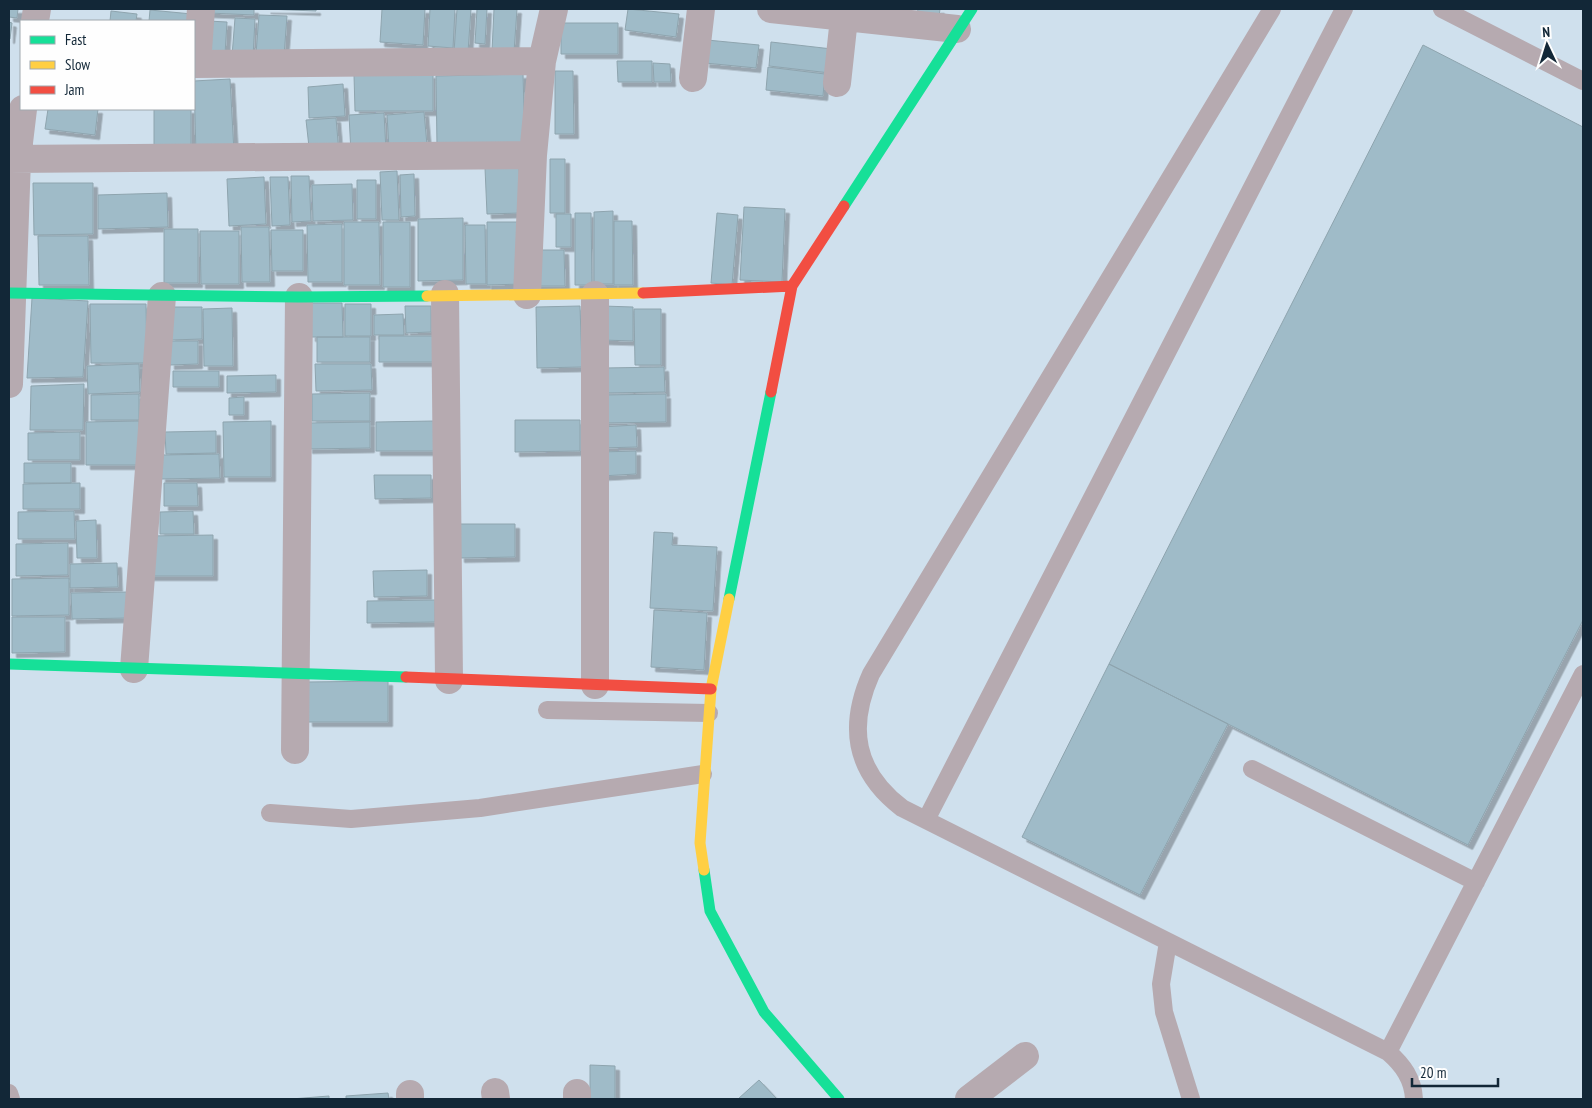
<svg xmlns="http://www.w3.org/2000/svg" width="1592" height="1108" font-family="'PT Sans Narrow',sans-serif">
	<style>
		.building { fill: #9fbbc8; stroke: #8ea4ae; filter: url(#shadow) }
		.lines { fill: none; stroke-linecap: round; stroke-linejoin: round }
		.lane { stroke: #b6aab0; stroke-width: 18 }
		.street { stroke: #b6aab0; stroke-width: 28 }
		.fast { stroke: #16e098; stroke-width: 11 }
		.slow { stroke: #ffcf43; stroke-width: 11 }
		.jam { stroke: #f24e42; stroke-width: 11 }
	</style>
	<defs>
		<filter id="shadow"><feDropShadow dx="4.5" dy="4.5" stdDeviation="0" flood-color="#0004"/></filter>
	</defs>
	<rect width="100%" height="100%" fill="#cfe0ed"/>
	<path class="building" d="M9 9H18L17 18 9 17Z
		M209 9H254V15L209 13Z
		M266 9H316V11Z
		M382 9H425L423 45 380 42Z
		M430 9H455L453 48 428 46Z
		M457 9H471L468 52H454Z
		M477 9H487L485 44 475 43Z
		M494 9H517L514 52 492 51Z
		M628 9 679 14 676 37 625 30Z
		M918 9H940L938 24 916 21Z
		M150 10 192 14 191 21H149Z
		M111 11 137 14 136 21H110Z
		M259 15 287 16 284 56 256 54Z
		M235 18 255 19 253 58 232 56Z
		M208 21 227 22 225 54 206 53Z
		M9 22 12 23 10 39H9Z
		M561 23H618V54H561Z
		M707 40 759 45 756 68 705 63Z
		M771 42 832 49 830 73 769 66Z
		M1423 45 1583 127V620L1468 845 1109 664Z
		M617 61H652V82H618Z
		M653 63 670 64 671 82H654Z
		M768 67 825 74 823 96 766 90Z
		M555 71H573L574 134H555Z
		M433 74V111H355L354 75Z
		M523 74 525 145 437 147 436 76Z
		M230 79 234 152 196 154 194 81Z
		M343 84 345 116 309 118 308 87Z
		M48 109H98L95 135 45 129Z
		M154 109H191V155L154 156Z
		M424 112 427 145 389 148 387 115Z
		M384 113 386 151 351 153 349 115Z
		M336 118 339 153 310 156 306 120Z
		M550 159H565V213H550Z
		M519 166 521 213 487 214 485 168Z
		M397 171 399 220H382L380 172Z
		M414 174 415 216 401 217 400 175Z
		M291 176H309L311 221 292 222Z
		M264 177 266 224 229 226 227 179Z
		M270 177H288L290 225 272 226Z
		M357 180H376V219H357Z
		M33 183H93V234L34 235Z
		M352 184 353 220 313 221 312 185Z
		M167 193 168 227 98 229V195Z
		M744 207 785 209 782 282 740 280Z
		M613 211V284H594V212Z
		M575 213H591L592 285H575Z
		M717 213 738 215 732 285 711 283Z
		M556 214H571V247H556Z
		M463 218V280L418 281V219Z
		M614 221H632L633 285H614Z
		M344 222H379L380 285H344Z
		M383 222H410V287H383Z
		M487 222H523L524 284 487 285Z
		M342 224V282H308L307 225Z
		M465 225H485L486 284H466Z
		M241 227H269L270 282H242Z
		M164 229H198V283H164Z
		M271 230H303V271H272Z
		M200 231H239V284H201Z
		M38 236H88L89 285H39Z
		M535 250H564L565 286H536Z
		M32 298 88 301 83 377 27 378Z
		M311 303H342L343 337H311Z
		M90 304H146L147 363H91Z
		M345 304H371V336H345Z
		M405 306H431V332L406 333Z
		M580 306 582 367 537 368 536 307Z
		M603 306 633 307V341L603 340Z
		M171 307H202V339L171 340Z
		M232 308 233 366H204L203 309Z
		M634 309H661V365H635Z
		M403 314 404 335H374V315Z
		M379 336H436V362H379Z
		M317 337H370V362H317Z
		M170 341H198V364L170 365Z
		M139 364 140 392 88 394 87 366Z
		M315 364H371L372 390 316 391Z
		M664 367 665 392 604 393V368Z
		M173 371H219V387H173Z
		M276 375V392L227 393V376Z
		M84 384 83 430H30L31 386Z
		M370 393V421H312V394Z
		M139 394V420H91V395Z
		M666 394V422L604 423 603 395Z
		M244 397V415H229V398Z
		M515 420H580V451L515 452Z
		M139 421V465H86V422Z
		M271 421V477H224L223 422Z
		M434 421V451H376V422Z
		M370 422V448L308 449V423Z
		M636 425 637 447 601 448 600 427Z
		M216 431V453L166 454 165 432Z
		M80 432V460H28V433Z
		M636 451V474L601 476 600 452Z
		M219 454 220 478 161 479V455Z
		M24 463H71V483H24Z
		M374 475H431V498L375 499Z
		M80 483V509H23V484Z
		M164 483H197L198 506H164Z
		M74 511 75 539H18V512Z
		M193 511 194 534H160V512Z
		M96 520 97 558H77L76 521Z
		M459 524H515V557L460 558Z
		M654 532 673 533 672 545 717 547 713 611 650 608Z
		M213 535V576H149V536Z
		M68 543V575L16 576V544Z
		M117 563 118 587 70 588V564Z
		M427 570V596L374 597 373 571Z
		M69 578V615L12 616V579Z
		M129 592V618L72 619 71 593Z
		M435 600V622L367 623V601Z
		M654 610 707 613 704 670 651 667Z
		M12 617H65V652L12 653Z
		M1109 664 1228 724 1140 895 1022 837Z
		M388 681V722H308L307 682Z
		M590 1065 615 1066V1099H590Z
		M759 1080 777 1099H738Z
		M388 1093 389 1099H346V1096Z
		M329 1096V1099H291Z"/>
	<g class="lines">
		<path class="lane" d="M1272 9 871 674C847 728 855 772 902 808L1388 1052C1403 1065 1413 1079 1414 1099
			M1442 9 1583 81
			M547 710 709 713
			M1252 769 1476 882
			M270 813 351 819 480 808 703 774
			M926 820 1344 9
			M1168 942 1161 984 1164 1012 1191 1099
			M1388 1052 1583 674
			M9 1093 11 1099"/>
		<path class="street" d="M771 9 957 29
			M35 21 37 9
			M194 64 542 61
			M197 64 201 9
			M693 78 701 9
			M837 83 845 9
			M9 159 533 155
			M445 294 449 680
			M527 295 533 155 542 61 554 9
			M595 295V685
			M9 384 17 159 23 109
			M134 669 162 296
			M295 750 299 297
			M495 1092 496 1099
			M577 1093V1099
			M410 1094V1099
			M969 1099 1025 1056"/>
		<path class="fast" d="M844 206 972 9
			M9 293 299 297 427 296
			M729 599 771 392
			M9 664 406 677
			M704 870 710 911 764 1012 839 1099"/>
		<path class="slow" d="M427 296 643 293
			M704 870 700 843 711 689 729 599"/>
		<path class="jam" d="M643 293 792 286
			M771 392 792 286 844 206
			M406 677 711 689"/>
	</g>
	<rect width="1592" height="1108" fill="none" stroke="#122737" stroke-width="20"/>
	<rect x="20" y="20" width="175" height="90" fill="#fefefe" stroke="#a0a8ae"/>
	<rect x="30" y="36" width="25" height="8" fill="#16e098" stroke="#a0a8ae"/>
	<text x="65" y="45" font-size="15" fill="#122737">Fast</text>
	<rect x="30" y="61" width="25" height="8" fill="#ffcf43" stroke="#a0a8ae"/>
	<text x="65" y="70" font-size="15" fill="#122737">Slow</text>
	<rect x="30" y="86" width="25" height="8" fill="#f24e42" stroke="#a0a8ae"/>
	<text x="65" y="95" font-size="15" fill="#122737">Jam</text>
	<g transform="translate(1547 45) rotate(356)" stroke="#fefefe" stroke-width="4" paint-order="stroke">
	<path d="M0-4L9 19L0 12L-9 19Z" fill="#122737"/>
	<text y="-8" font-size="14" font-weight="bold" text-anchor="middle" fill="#122737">N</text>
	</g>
	<path d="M1412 1078v8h86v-8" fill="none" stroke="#122737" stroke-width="2.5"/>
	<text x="1420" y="1078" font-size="15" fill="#122737" stroke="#fefefe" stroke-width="4" paint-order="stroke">20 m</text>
</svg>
